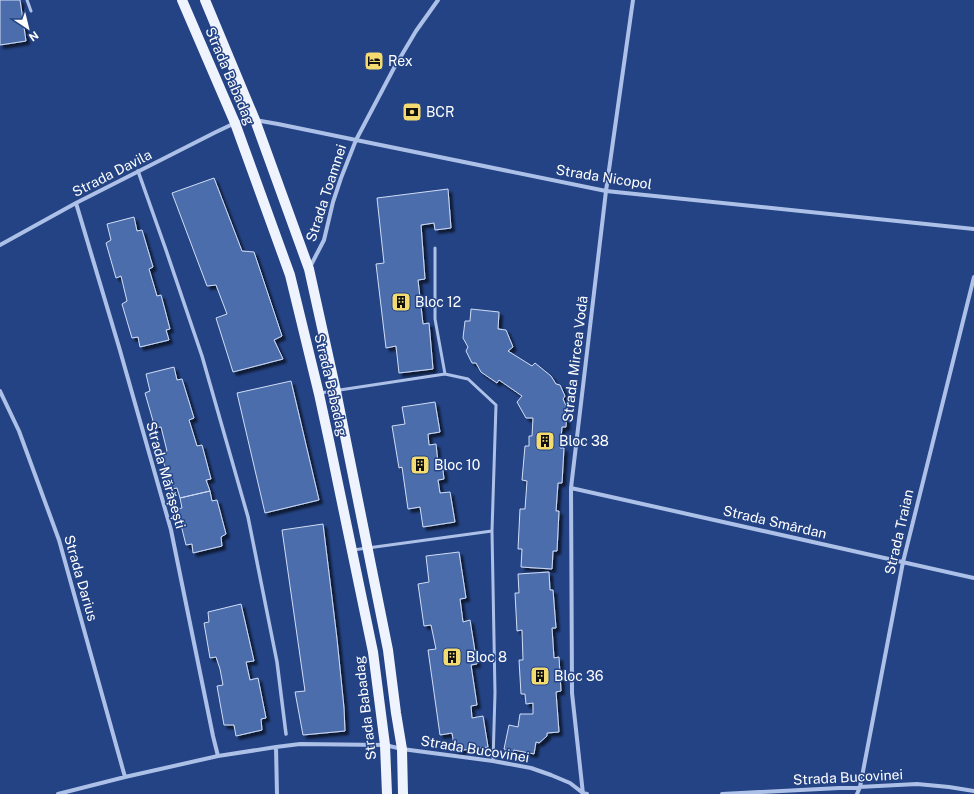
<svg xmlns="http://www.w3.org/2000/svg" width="974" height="794" font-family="'Public Sans',sans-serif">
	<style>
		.building { fill: #4c6dac; stroke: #d0ddf6; filter: url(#shadow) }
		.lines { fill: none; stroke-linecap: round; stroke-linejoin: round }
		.service { stroke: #adc1e8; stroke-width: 3 }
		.pedestrian { stroke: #adc1e8; stroke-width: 3.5 }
		.minor { stroke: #adc1e8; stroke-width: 4 }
		.primary { stroke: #eff3fe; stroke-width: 10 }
		.labels { text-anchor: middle; stroke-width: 3; stroke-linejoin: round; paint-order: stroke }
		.poi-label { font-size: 14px; fill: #fff; stroke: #244384; text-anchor: start }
		.street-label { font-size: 14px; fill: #fff; stroke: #244384 }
	</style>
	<defs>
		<filter id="shadow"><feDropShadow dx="3.5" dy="3.5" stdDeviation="1" flood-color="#0009"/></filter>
	</defs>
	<rect width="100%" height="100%" fill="#244384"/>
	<path class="building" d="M0 0H20L26 41 0 45Z
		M214 178 242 251 254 252 282 336 274 340 283 359 233 372 216 318 227 314 216 285 207 286 172 193Z
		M448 189 451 228 435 230 434 223 421 225 425 279 418 280 423 324 429 323 433 369 399 373 396 346 386 348 376 264 384 263 377 198Z
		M134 217 137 231 142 230 153 267 149 269 157 296 161 295 170 329 166 330 169 340 140 347 138 337 132 338 122 304 127 301 121 276 116 278 106 243 111 240 107 224Z
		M471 309 499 312 498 329 506 330 513 347 508 351 532 366 535 363 551 376 556 384 560 385 565 396 563 399 567 408 566 427H562L560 448H564L562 483H558L556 511H559L557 551H553L552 569 521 567 522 549H518L520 509H525L527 481 522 480 525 446H529V436H532L533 418H526L517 402 522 396 499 380 497 383 481 372 476 363H472L466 351 468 347 463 338 465 321H470Z
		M174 367 177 380 182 379 194 418 189 420 197 446 202 445 211 479 206 480 210 491 180 498 177 488 172 489 161 454 167 451 161 427 155 428 145 393 150 391 146 374Z
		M291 381 319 500 265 513 237 393Z
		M435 402 440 432 428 434 429 445 436 444 438 463H442L444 479 438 480 440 493 450 492 455 522 423 527 420 507 408 509 402 467 399 468 392 426 405 424 402 407Z
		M210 491 212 501 217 500 226 534 221 537 222 546 193 553 192 544 186 545 177 509 182 508 180 498Z
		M323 524 337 639 344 708 345 731 303 735 295 692 305 691 282 530Z
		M459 552 466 598 460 599 463 622 470 620 477 664 471 665 477 705 471 706 472 718 483 716 488 747 455 751 452 733 440 735 428 650 436 649 431 625 424 626 418 584 429 582 426 556Z
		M549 572 550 590H553L556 628H552L554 658 559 657 561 691 556 692 559 732 547 733V736L539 743 536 742 534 754 514 750 513 753 505 752V749H504L509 725 518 727 520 714H533V703L526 704 525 694H521L519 660H523L522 630 517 631 515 593H519L518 574Z
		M241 604 254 661 246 662 250 680 258 678 266 718 261 719 262 730 236 736 234 725H224L217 686 223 685 220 669 216 657 210 658 204 623 209 622 208 612Z"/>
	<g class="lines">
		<path class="service" d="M27 0 31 11
			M435 248V319L445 374
			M320 393 445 374 468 379 496 405 492 531 495 693 493 761
			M353 550 492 531"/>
		<path class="pedestrian" d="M138 171 166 250 202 356 248 517 277 662 286 734"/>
		<path class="minor" d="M76 203 119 347 171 530 213 736 218 756
			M0 245 76 203 216 132 235 123 255 120 278 124 356 140 606 191 974 229
			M310 267 324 240 333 202 341 178 356 140 394 68 416 31 438 0
			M0 391 19 431 59 540 125 777
			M571 488 974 578
			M276 747 277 794
			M58 794 125 777 218 756 276 747 300 744 385 745 402 749 493 761 531 768 551 775 570 783 583 793 587 794
			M583 794 572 693 571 488 606 191 633 0
			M722 794 917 784 949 787 974 791
			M857 794 860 787 903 562 974 277"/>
		<path class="primary" d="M182 0 235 123 290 275 319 394 330 445 373 652 385 745 387 794
			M205 0 255 120 309 269 336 391 388 650 396 713 402 749 403 794"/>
	</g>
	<defs>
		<g id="hotel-square" transform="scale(1)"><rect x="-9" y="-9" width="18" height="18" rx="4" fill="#f3db70" stroke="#244384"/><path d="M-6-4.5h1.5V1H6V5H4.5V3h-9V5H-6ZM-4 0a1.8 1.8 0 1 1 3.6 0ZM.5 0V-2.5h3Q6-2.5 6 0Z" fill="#111"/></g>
		<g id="bank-square" transform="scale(1)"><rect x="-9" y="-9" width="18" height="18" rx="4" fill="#f3db70" stroke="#244384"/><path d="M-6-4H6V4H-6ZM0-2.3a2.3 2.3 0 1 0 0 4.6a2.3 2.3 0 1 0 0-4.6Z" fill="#111"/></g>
		<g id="building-square" transform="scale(1)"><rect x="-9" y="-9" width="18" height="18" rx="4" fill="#f3db70" stroke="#244384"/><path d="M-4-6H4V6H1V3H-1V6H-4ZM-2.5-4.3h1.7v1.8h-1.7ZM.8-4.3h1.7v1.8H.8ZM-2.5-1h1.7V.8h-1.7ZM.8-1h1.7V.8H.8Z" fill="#111"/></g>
	</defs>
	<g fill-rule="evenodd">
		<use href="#hotel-square" x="374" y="61"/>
		<use href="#bank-square" x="412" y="112"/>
		<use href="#building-square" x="401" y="302"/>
		<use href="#building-square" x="545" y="441"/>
		<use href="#building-square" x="420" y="465"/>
		<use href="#building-square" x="452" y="657"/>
		<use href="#building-square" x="540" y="676"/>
	</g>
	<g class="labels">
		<g class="poi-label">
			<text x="388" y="66">Rex</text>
			<text x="426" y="117">BCR</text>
			<text x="415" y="307">Bloc 12</text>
			<text x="559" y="446">Bloc 38</text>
			<text x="434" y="470">Bloc 10</text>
			<text x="466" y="662">Bloc 8</text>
			<text x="554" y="681">Bloc 36</text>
		</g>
		<g class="street-label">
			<text transform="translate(230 76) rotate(67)" y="5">Strada Babadag</text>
			<text transform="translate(112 173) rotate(-27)" y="5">Strada Davila</text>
			<text transform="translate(604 177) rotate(9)" y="5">Strada Nicopol</text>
			<text transform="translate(326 193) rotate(-72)" y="5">Strada Toamnei</text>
			<text transform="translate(575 359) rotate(-83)" y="5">Strada Mircea Vodă</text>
			<text transform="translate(331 385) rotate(77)" y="5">Strada Babadag</text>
			<text transform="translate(166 475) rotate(74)" y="5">Strada Mărășești</text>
			<text transform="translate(775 522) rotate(13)" y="5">Strada Smârdan</text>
			<text transform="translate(899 532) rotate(-77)" y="5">Strada Traian</text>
			<text transform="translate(81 578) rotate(74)" y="5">Strada Darius</text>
			<text transform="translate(365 708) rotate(-97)" y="5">Strada Babadag</text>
			<text transform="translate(475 749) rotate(9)" y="5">Strada Bucovinei</text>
			<text transform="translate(848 777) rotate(-3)" y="5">Strada Bucovinei</text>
		</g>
	</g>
	<g transform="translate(28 28) rotate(145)" stroke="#244384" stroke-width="3" paint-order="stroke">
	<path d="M0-3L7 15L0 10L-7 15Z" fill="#ffffff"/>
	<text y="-6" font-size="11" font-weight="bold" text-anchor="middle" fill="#ffffff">N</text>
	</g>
</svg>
